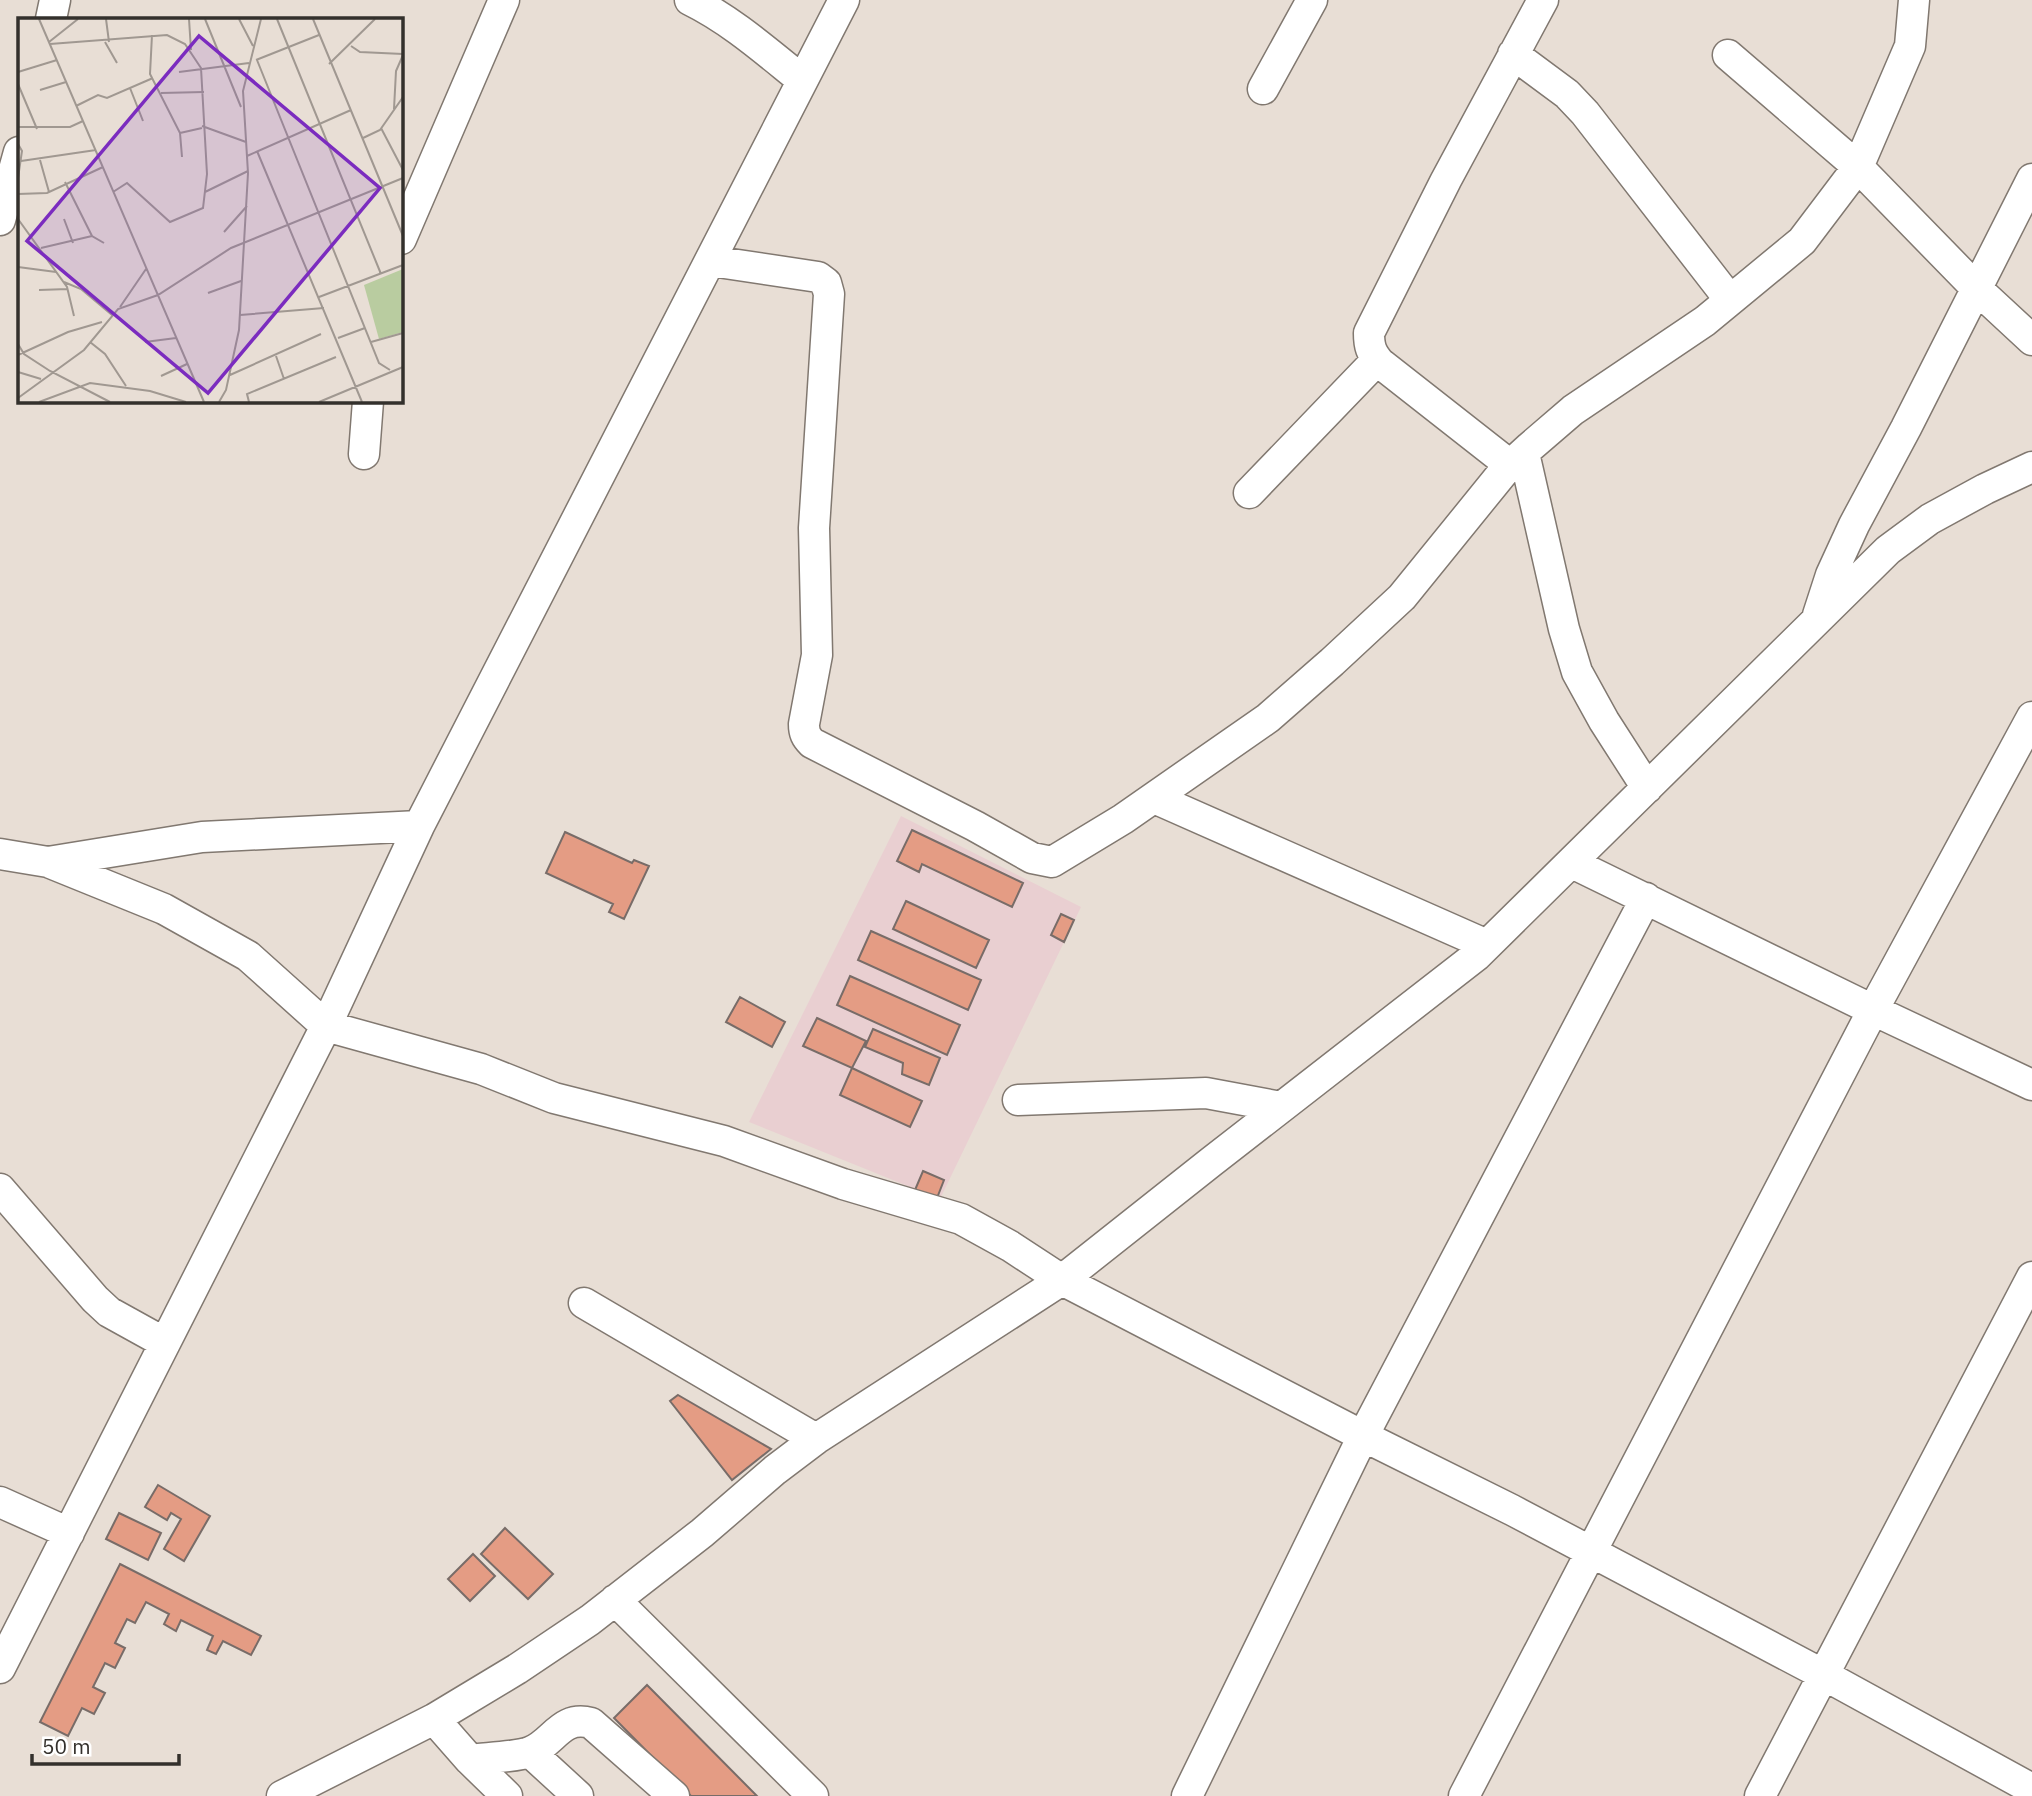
<svg xmlns="http://www.w3.org/2000/svg" width="2032" height="1796" font-family="'IBM Plex Sans',sans-serif">
	<style>
		.education { fill: #e9cfd1 }
		.building { fill: #e49c84; stroke: #786c68; stroke-width: 2 }
		.lines { fill: none; stroke-linecap: round; stroke-linejoin: round }
		.minor-casing { stroke: #817870; stroke-width: 33 }
		.minor { stroke: #fff; stroke-width: 30 }
		.inset-road { fill: none; stroke: #a09891; stroke-width: 2 }
		.view { fill: #7b2cbf; fill-opacity: 0.15; stroke: #7b2cbf; stroke-width: 3.5 }
		.inset-edge { fill: none; stroke: #33302c; stroke-width: 3.5 }
	</style>
	<rect width="100%" height="100%" fill="#e8ded5"/>
	<path class="education" d="M901 816 1081 907 940 1199 749 1122Z"/>
	<path class="building" d="M912 830 1023 883 1012 907 922 864 919 872 897 861Z
		M565 832 632 863 634 860 649 866 624 919 609 912 613 904 546 873Z
		M906 901 989 940 976 968 893 929Z
		M1061 914 1074 920 1064 942 1051 935Z
		M871 931 981 980 968 1010 858 960Z
		M850 976 960 1025 947 1055 837 1005Z
		M740 997 785 1022 772 1047 726 1022Z
		M817 1018 866 1041 852 1068 803 1046Z
		M873 1029 940 1058 929 1085 902 1074 903 1063 865 1047Z
		M852 1068 922 1101 910 1127 840 1095Z
		M923 1171 944 1180 937 1198 915 1190Z
		M678 1395 771 1449 732 1480 670 1401Z
		M158 1485 210 1516 184 1561 164 1549 181 1519 171 1513 167 1520 145 1507Z
		M119 1513 161 1533 148 1560 106 1539Z
		M505 1528 553 1574 528 1599 481 1554Z
		M473 1554 495 1576 470 1601 448 1579Z
		M120 1564 261 1636 251 1655 223 1641 216 1654 207 1650 213 1636 181 1620 176 1631 164 1624 169 1614 146 1602 135 1623 127 1619 115 1643 125 1648 115 1668 105 1663 93 1687 105 1693 94 1714 82 1708 68 1736 40 1722Z
		M647 1685 757 1796H691L614 1718Z"/>
	<g class="lines">
		<g class="minor-casing">
			<path id="minor" d="M690 0C731 20 767 52 802 80
				M51 19 55 0
				M1513 54 1567 94 1585 113 1730 300
				M1728 55 1858 167 1977 289 2032 340
				M1263 89 1312 0
				M0 220 19 152
				M401 239 504 0
				M711 261 818 277 826 283 829 294 814 528 817 655 804 724C804 733 806 737 812 743L975 826 1032 858 1052 862 1123 819 1268 718 1332 662 1402 597 1505 470 1530 447 1573 410 1705 321 1802 241 1858 167 1910 46 1914 0
				M1524 453 1564 629 1577 672 1604 721 1647 788
				M364 454 368 401
				M1510 465 1380 363C1371 353 1369 346 1369 333L1446 180 1543 0
				M1249 493 1377 360
				M1818 615 1831 575 1854 525 1906 428 2032 179
				M1154 798 1487 945
				M0 854 48 862 164 909 248 956 326 1026 481 1069 554 1098 724 1141 843 1184 961 1219 1010 1246 1062 1280 1363 1436 1512 1510 1824 1675 2032 1789
				M48 862 202 837 419 826
				M1572 863 1873 1010 2032 1085
				M1018 1100 1206 1093 1281 1107
				M0 1189 95 1299 109 1312 165 1343
				M584 1303 816 1439
				M0 1502 69 1533
				M615 1600 813 1796
				M0 1668 326 1026 419 826 844 0
				M434 1719 470 1760 507 1796
				M530 1752 578 1796
				M470 1760C484 1758 517 1757 530 1752 554 1743 560 1715 591 1723L674 1796
				M282 1796 434 1719 517 1669 590 1620 702 1533 775 1470 816 1439 1062 1280 1211 1162 1476 956 1888 550 1930 519 1985 489 2032 467
				M1187 1796 1363 1436 1646 898
				M1464 1796 1873 1010 2032 717
				M1760 1796 2032 1277"/>
		</g>
		<use href="#minor" class="minor"/>
	</g>
	<g transform="translate(18 18)">
		<rect width="385" height="385" fill="#e8ded5"/>
		<path d="M385 251V314L361 321 346 267Z" fill="#b9cca0"/>
		<path class="inset-road" d="M21 1 186 384M88 1 91 24M171 1 173 32M187 1 223 89M221 1 235 28M259 1 363 256M295 1 385 218M134 17 132 56 162 115 164 139M31 24 60 1M87 24 99 45M32 26 149 17 167 26 183 50 189 156 185 190 152 204 109 165 95 174M333 28 342 34 385 36M238 42 301 17M239 42 361 345 372 352M311 46 357 1M0 54 39 42M161 54 231 45M0 66 19 111M112 70 125 103M22 72 48 64M143 75 186 74M58 88 80 77 89 80 135 60M376 91 378 53 385 37M184 108 228 124M0 109H52L65 103M363 110 385 152M162 115 184 110M345 120 362 112 385 79M0 126 4 133 0 160M239 133 344 384M229 138 333 92M22 142 31 174M3 143 78 132M47 164 74 218 86 225M0 174V199M187 174 230 153M0 176 29 175 85 149M0 201 49 269 56 298M46 201 55 225M206 214 229 188M23 230 74 218M0 249 38 254M46 264 63 271 94 297M21 272 50 271M190 275 223 263M301 279 385 247M102 289 128 251M222 297 306 290M320 320 347 310M72 324 87 336 108 368M127 324 158 320M353 324 385 315M0 326 6 336 32 353 92 384M0 337 50 314 84 304M258 338 266 361M0 354 23 361M212 357 303 316M143 358 169 346M0 380 66 332 100 291 140 277 213 230 385 160M21 384 72 365 132 373 168 384M201 384 208 372 221 312 230 155 225 73 243 1M231 384 229 376 318 339M301 384 385 349"/>
		<path class="view" d="M181 18 362 170 190 375 9 223Z"/>
		<rect width="385" height="385" class="inset-edge"/>
	</g>
	<path d="M32 1754v10h147v-10" fill="none" stroke="#33302c" stroke-width="3.5"/>
	<text x="42" y="1754" font-size="21" fill="#33302c" stroke="#ffffff" stroke-width="5" paint-order="stroke">50 m</text>
</svg>
